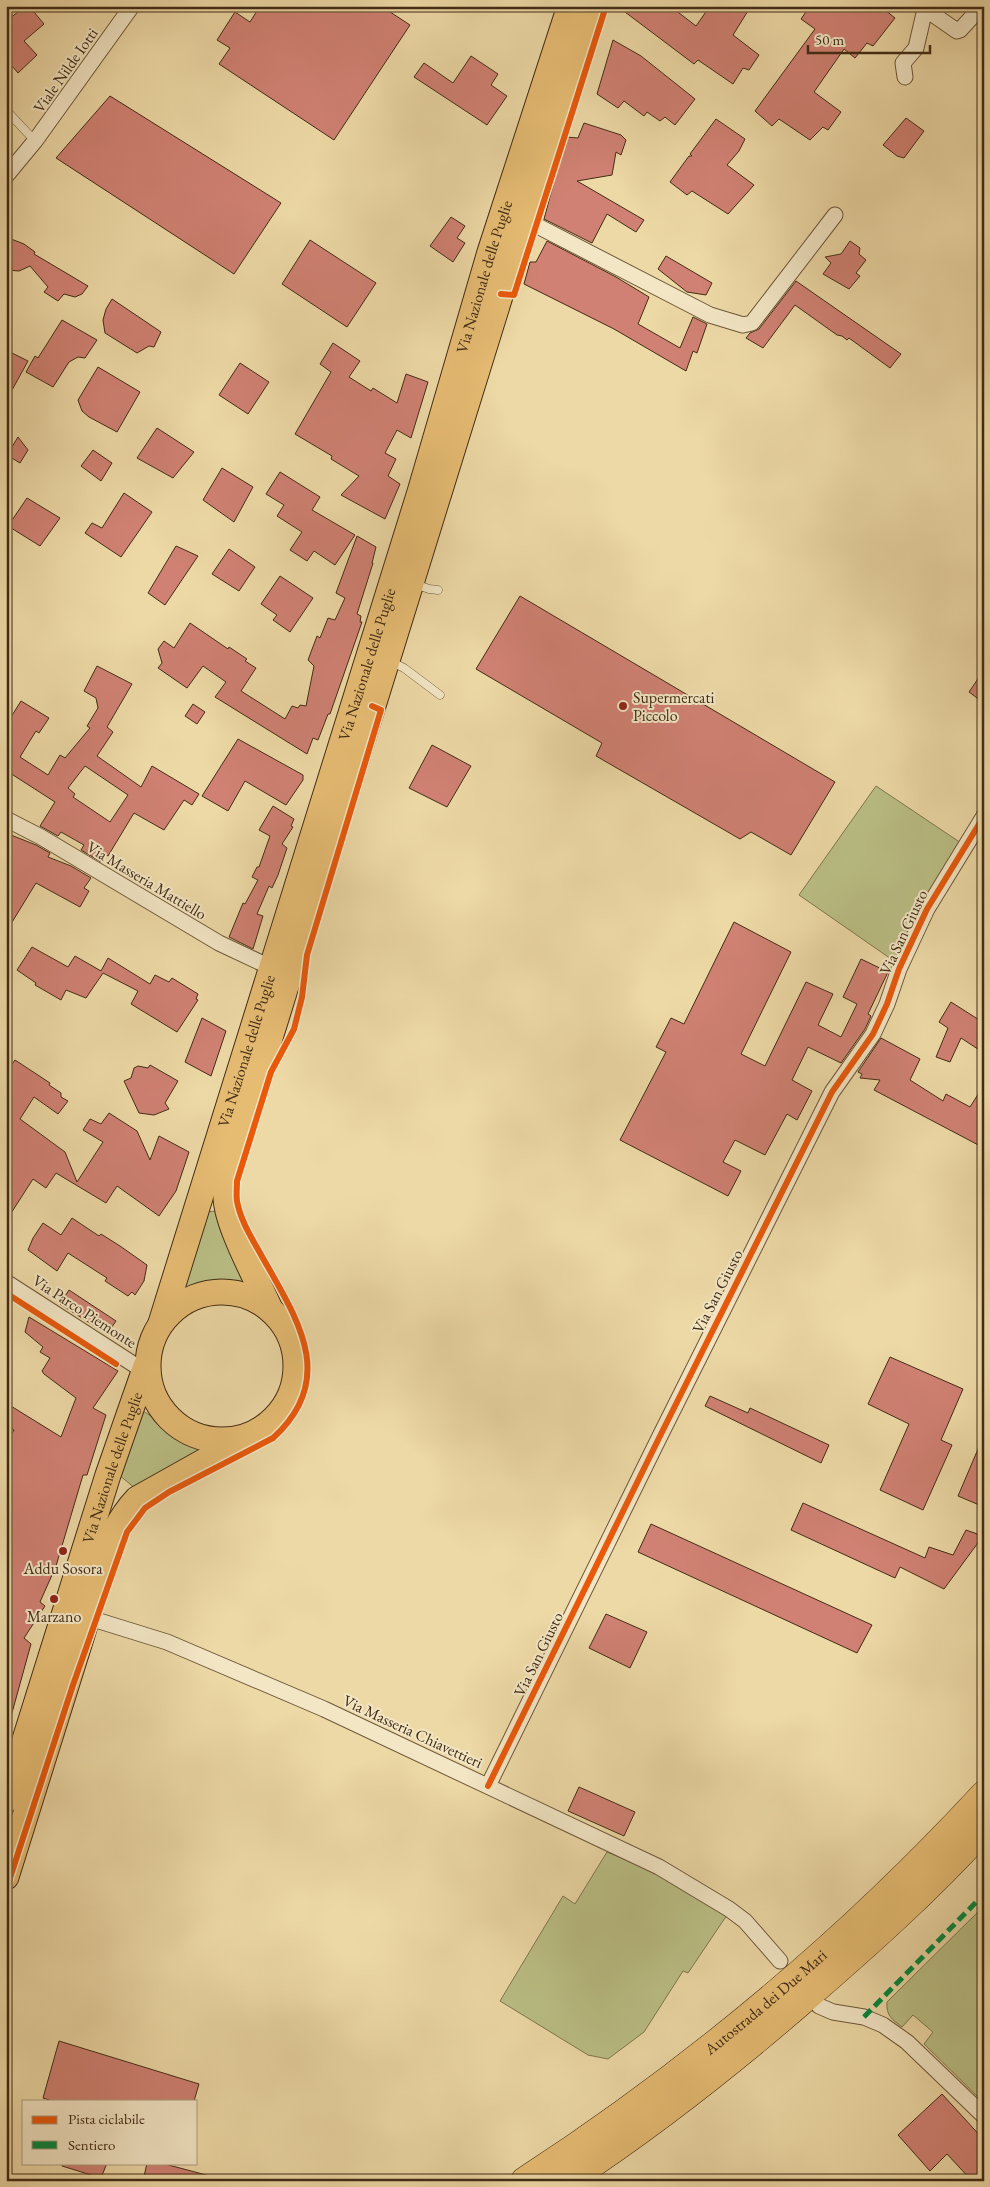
<svg xmlns="http://www.w3.org/2000/svg" width="990" height="2187" font-family="'EB Garamond',serif">
	<style>
		.green { fill: #babf85; stroke: #7e764d }
		.building { fill: #d08173; stroke: #422c15; fill-rule: evenodd }
		.lines { fill: none; stroke-linecap: round; stroke-linejoin: round }
		.service-casing { stroke: #6d5739; stroke-width: 9 }
		.minor-casing { stroke: #6d5739; stroke-width: 17 }
		.primary-casing { stroke: #422c15; stroke-width: 27 }
		.motorway-casing { stroke: #422c15; stroke-width: 29 }
		.service { stroke: #f3e6c5; stroke-width: 8 }
		.minor { stroke: #f3e6c5; stroke-width: 15 }
		.primary { stroke: #e6bc73; stroke-width: 25 }
		.motorway { stroke: #e6bc73; stroke-width: 28 }
		.quiet { stroke: #00873e; stroke-width: 5; stroke-dasharray: 10 5; stroke-linecap: butt }
		.cycleway-casing { stroke: #f3e6c5; stroke-width: 9 }
		.cycleway { stroke: #e8590c; stroke-width: 6 }
		.poi-dot { fill: #8f2418; stroke: #f3e6c5; stroke-width: 2 }
		.labels { text-anchor: middle; stroke-width: 4; stroke-linejoin: round; paint-order: stroke }
		.street-label { font-size: 16px; fill: #422c15; stroke: #f3e6c5 }
		.poi-label { font-size: 16px; fill: #422c15; stroke: #f3e6c5 }
	</style>
	<rect width="100%" height="100%" fill="#edd9a6"/>
	<filter id="stains"><feTurbulence type="fractalNoise" baseFrequency=".004" numOctaves="4"/><feColorMatrix values="0 0 0 0 .2 0 0 0 0 .09 0 0 0 0 .02 0 0 0 .5 -.17"/></filter>
	<radialGradient id="worn" r=".72"><stop offset=".6" stop-color="#630" stop-opacity="0"/><stop offset="1" stop-color="#630" stop-opacity=".3"/></radialGradient>
	<path class="green" d="M876 786 961 843 899 955 894 961 799 895Z
		M220 1211 256 1292C228 1282 203 1284 177 1299L200 1212Z
		M140 1409 183 1437 208 1447 137 1490 118 1474Z
		M607 1852 649 1869 727 1915 688 1973 683 1971 644 2032 608 2059 588 2055 500 2001 563 1896 575 1904Z
		M984 1906V2093L978 2097 924 2044 933 2032 913 2015 902 2027C892 2019 886 2016 887 2002Z"/>
	<path class="building" d="M26 6H29L44 24 24 41 37 55 18 73 6 59V21Z
		M260 6H381L410 25 334 140 219 64 230 48 217 40 235 12 250 22Z
		M617 6H670L696 26 710 6H751L733 35 759 55 749 70 743 68 733 84 698 60 694 64Z
		M810 6H880L895 18 873 46 867 43 855 58 844 49 814 92 841 112 828 130 823 127 810 140 779 119 772 126 755 111 815 29 801 19Z
		M613 40 641 56 695 99 675 125 665 117 660 121 647 112 644 116 624 101 618 108 597 94Z
		M471 56 498 74 491 85 507 96 487 125 414 77 424 63 453 83Z
		M110 96 281 203 234 274 56 158Z
		M906 118 924 131 904 158 897 156 883 145Z
		M716 119 745 139 739 151 727 165 754 185 728 214 692 191 687 195 670 182 689 156H692L690 154Z
		M584 123 621 135 626 140 621 155 616 152 612 175 577 181 644 220 636 232 607 214 592 243 544 219 566 137 578 138Z
		M451 217 465 226 457 238 465 243 453 262 430 246Z
		M6 237 24 244 35 252 34 254 88 286 82 294 75 297 64 294 58 301 44 292 48 287 30 266 19 271 6 270Z
		M310 240 376 283 347 327 282 284Z
		M547 241 616 277 649 297 638 324 680 348 693 317 707 324 697 353 693 351 686 371 614 329 524 284 530 262H536Z
		M850 241 860 248 859 254 866 260 856 273 860 276 849 289 823 274 831 263 825 257 841 254Z
		M666 256 712 283 706 295 687 292 658 269Z
		M796 281 901 354 890 368 849 338 847 340 842 336 837 335 795 305 763 348 746 338 750 333 759 329Z
		M112 299 161 332 154 347 149 346 137 353 105 333 103 320 106 309Z
		M62 320 97 340 85 358 78 357 69 362 53 387 26 372 35 356 38 358Z
		M333 343 360 361 349 377 371 391 373 388 397 403 406 374 428 382 411 438 397 430 385 453 396 459 388 476 400 484 385 519 341 495 359 476 331 459 332 456 295 434 331 372 320 364Z
		M6 350 28 361 6 401Z
		M240 363 269 382 248 414 219 395Z
		M98 367 140 392 117 432 89 417 82 411 78 400Z
		M157 428 194 452 173 478 137 458Z
		M18 437 28 450 20 463 7 455Z
		M93 450 112 463 101 481 81 466Z
		M222 468 253 487 234 522 203 500Z
		M280 472 320 497 312 510 355 535 335 565 314 551 307 561 290 550 302 532 277 516 284 505 266 494Z
		M124 493 152 512 121 557 85 533 92 523 102 528Z
		M27 498 60 518 40 546 8 526Z
		M357 536 376 547 372 563H373L357 614 361 616 360 622H362L330 714H328L318 740 313 738 307 754 215 697 226 682 203 666 187 688 158 668 162 663 158 649 164 641 174 648 190 623 228 649 229 647 247 659 245 661 256 668 241 691 285 719 292 706 298 708 300 705 306 706 314 666 308 660 317 636 320 638 328 618 335 620 345 598 336 593Z
		M176 546 198 556 165 605 148 593Z
		M229 549 255 567 239 591 212 574Z
		M280 576 313 598 290 632 273 620 277 615 261 604Z
		M520 596 835 782 791 855 751 832 740 839 596 756 602 743 476 669Z
		M97 666 132 684 107 727 113 732 97 756 141 787 152 766 199 794 192 805 184 800 164 830 134 813 108 856 106 855 101 862 81 850 84 845 61 832 58 836 40 826 55 802 10 773 6 778V725L21 701 49 718 39 733 36 731 20 757 48 775 60 755 65 758 90 728 87 726 98 708 96 698 84 691ZM85 766 128 795 110 822 73 797 75 794 68 788Z
		M984 670V703L969 692Z
		M193 704 205 712 197 724 185 716Z
		M238 739 303 775V780L286 805 245 781 228 811 202 796Z
		M432 745 471 766 447 807 409 788Z
		M273 806 294 819 291 826 293 827 282 844 287 848 278 875 272 888 269 886 257 914 263 916 253 949 229 937 243 903 245 904 258 880 252 877 257 867H259L270 836 259 830Z
		M6 833 36 845 50 853 48 857 71 866 91 878 84 888 89 891 80 907 36 883 6 932Z
		M734 922 791 952 741 1054 765 1066 806 982 833 994 818 1025 841 1037 857 1004 843 997 861 959 888 972 868 1014 871 1016 865 1029 841 1063 808 1047 792 1080 812 1091 797 1120 787 1114 765 1155 735 1140 723 1162 741 1171 728 1196 620 1140 666 1052 656 1047 671 1018 684 1024Z
		M32 947 68 967 75 956 101 971 108 958 150 984 155 975 169 982 172 978 198 994 196 999 198 1000 177 1032 131 1004 138 991 103 973 86 998 66 990 61 1000 35 985 36 983 17 970Z
		M951 1002 984 1023V1053L961 1038 950 1062 936 1057 948 1028 939 1022Z
		M202 1018 226 1031 211 1076 185 1062Z
		M881 1038 920 1059 910 1080 943 1101 946 1094 970 1107 984 1085V1148L874 1090 880 1080 860 1078 862 1074 858 1072Z
		M15 1060 50 1083 49 1085 61 1093V1097L68 1101 58 1114 34 1097 20 1119 65 1152 77 1182 103 1142 83 1130 90 1119 101 1124 109 1113 137 1131 150 1160 159 1136 189 1152 176 1191 159 1216 117 1186 106 1203 56 1173 46 1188 33 1179 6 1221V1072Z
		M150 1065 178 1081 165 1103 169 1109 154 1115 139 1113 124 1081 131 1078 134 1068 138 1066 148 1068Z
		M72 1218 99 1236 101 1234 120 1246 147 1265 144 1281 135 1295 132 1292 128 1296 105 1281 107 1278 68 1253 57 1271 28 1250 33 1238 43 1223 61 1235Z
		M69 1290 116 1321 107 1334 60 1304Z
		M29 1317 118 1371 93 1408 106 1415 87 1475H83L56 1566 40 1602 45 1606 24 1638 31 1644 10 1720 6 1719V1526L12 1518 6 1513V1443L14 1430 6 1425V1403L61 1437 76 1398 44 1374 42 1371 50 1358 40 1352 43 1347 25 1332Z
		M890 1357 963 1389 941 1440 952 1445 923 1510 880 1490 909 1424 868 1404Z
		M710 1396 748 1413 750 1408 829 1445 821 1463 705 1406Z
		M984 1435V1507L958 1496Z
		M803 1503 925 1558 929 1547 953 1555 966 1530 983 1536 944 1589 900 1567 895 1578 791 1530Z
		M651 1524 872 1625 857 1653 638 1552Z
		M606 1614 647 1632 630 1668 589 1648Z
		M579 1787 635 1812 624 1836 568 1811Z
		M59 2041 199 2084 194 2101H52L43 2098Z
		M942 2094 984 2140V2181H972L947 2154 930 2171 898 2135Z
		M63 2163H107L101 2178 62 2166Z
		M147 2163H161L210 2176V2181H143Z"/>
	<g class="lines">
		<g class="service-casing">
			<path id="service" d="M6 110 35 141
				M415 584 429 589 438 590
				M390 661 404 668 440 695"/>
		</g>
		<g class="minor-casing">
			<path id="minor" d="M921 6 957 31 960 30 982 6
				M905 77 903 63 916 48 925 9
				M6 176 35 141 132 6
				M524 219 710 315 743 325 752 323 835 215
				M6 819 41 837 219 943 272 968
				M6 1282 144 1371
				M86 1622 96 1620 167 1642 324 1709 659 1867 729 1909 745 1921 780 1961
				M488 1786 659 1438 832 1092 873 1034 887 1004 899 969 927 909 984 816
				M819 2006 833 2012 864 2017 883 2025 907 2042 984 2116"/>
		</g>
		<g class="primary-casing">
			<g id="primary">
				<circle cx="222" cy="1366" r="74"/>
				<path d="M270 1309C258 1281 225 1223 226 1195 227 1161 241 1130 251 1099L590 6"/>
				<path id="s1" d="M161 1323 420 492 490 252 570 6"/>
				<path id="s2" d="M6 1800 108 1475 146 1366"/>
				<path d="M6 1877C31 1797 56 1718 81 1638 96 1591 101 1537 137 1499L262 1429"/>
			</g>
		</g>
		<g class="motorway-casing">
			<g id="motorway">
				<path id="s3" d="M525 2181C692 2072 848 1942 984 1795"/>
				<path d="M566 2181C650 2126 730 2063 806 1997 867 1944 929 1889 984 1828"/>
			</g>
		</g>
		<use href="#service" class="service"/>
		<use href="#minor" class="minor"/>
		<use href="#primary" class="primary"/>
		<use href="#motorway" class="motorway"/>
		<path class="quiet" d="M864 2017 984 1894"/>
		<g class="cycleway-casing">
			<path id="cycleway" d="M501 294 514 295 606 6
				M6 1293 116 1364
				M488 1786 659 1438 832 1092 873 1034 887 1004 899 969 927 909 984 816
				M6 1890 73 1685 127 1532 145 1508 169 1492 273 1438C340 1377 295 1316 260 1253 251 1237 240 1219 237 1201 236 1195 237 1188 237 1181L271 1072 294 1029 302 997 307 955 381 710 372 706"/>
		</g>
		<use href="#cycleway" class="cycleway"/>
	</g>
	<g class="poi-dot">
		<circle cx="623" cy="706" r="5"/>
		<circle cx="63" cy="1551" r="5"/>
		<circle cx="54" cy="1599" r="5"/>
	</g>
	<g class="labels">
		<g class="street-label">
			<text transform="translate(65 70) rotate(-55)" y="6">Viale Nilde Iotti</text>
			<text dy="6" stroke="none"><textPath href="#s1" startOffset="1095">Via Nazionale delle Puglie</textPath></text>
			<text dy="6" stroke="none"><textPath href="#s1" startOffset="690">Via Nazionale delle Puglie</textPath></text>
			<text transform="translate(147 880) rotate(31)" y="6">Via Masseria Mattiello</text>
			<text transform="translate(903 932) rotate(-65)" y="6">Via San Giusto</text>
			<text dy="6" stroke="none"><textPath href="#s1" startOffset="285">Via Nazionale delle Puglie</textPath></text>
			<text transform="translate(717 1291) rotate(-63)" y="6">Via San Giusto</text>
			<text transform="translate(85 1311) rotate(33)" y="6">Via Parco Piemonte</text>
			<text dy="6" stroke="none"><textPath href="#s2" startOffset="349">Via Nazionale delle Puglie</textPath></text>
			<text transform="translate(538 1654) rotate(-64)" y="6">Via San Giusto</text>
			<text transform="translate(413 1731) rotate(25)" y="6">Via Masseria Chiavettieri</text>
			<text dy="6" stroke="none"><textPath href="#s3" startOffset="300">Autostrada dei Due Mari</textPath></text>
		</g>
		<g class="poi-label">
			<text x="633" y="703" text-anchor="start">Supermercati<tspan x="633" dy="18">Piccolo</tspan></text>
			<text x="63" y="1574">Addu Sosora</text>
			<text x="54" y="1622">Marzano</text>
		</g>
	</g>
	<rect width="990" height="2187" fill="none" stroke="#edd9a6" stroke-width="25"/>
	<rect x="8" y="8" width="975" height="2172" fill="none" stroke="#422c15" stroke-width="2.5"/>
	<rect x="12" y="12" width="965" height="2162" fill="none" stroke="#422c15"/>
	<rect x="22" y="2100" width="175" height="65" fill="#f3e6c5" stroke="#ac9c7f"/>
	<rect x="32" y="2116" width="25" height="8" fill="#e8590c" stroke="#ac9c7f"/>
	<text x="68" y="2124" font-size="15" fill="#422c15">Pista ciclabile</text>
	<rect x="32" y="2141" width="25" height="8" fill="#00873e" stroke="#ac9c7f"/>
	<text x="68" y="2150" font-size="15" fill="#422c15">Sentiero</text>
	<path d="M808 45v8h122v-8" fill="none" stroke="#422c15" stroke-width="2.5"/>
	<text x="815" y="45" font-size="15" fill="#422c15" stroke="#f3e6c5" stroke-width="4" paint-order="stroke">50 m</text>
	<rect width="100%" height="100%" filter="url(#stains)"/>
	<rect width="100%" height="100%" fill="url(#worn)"/>
</svg>
